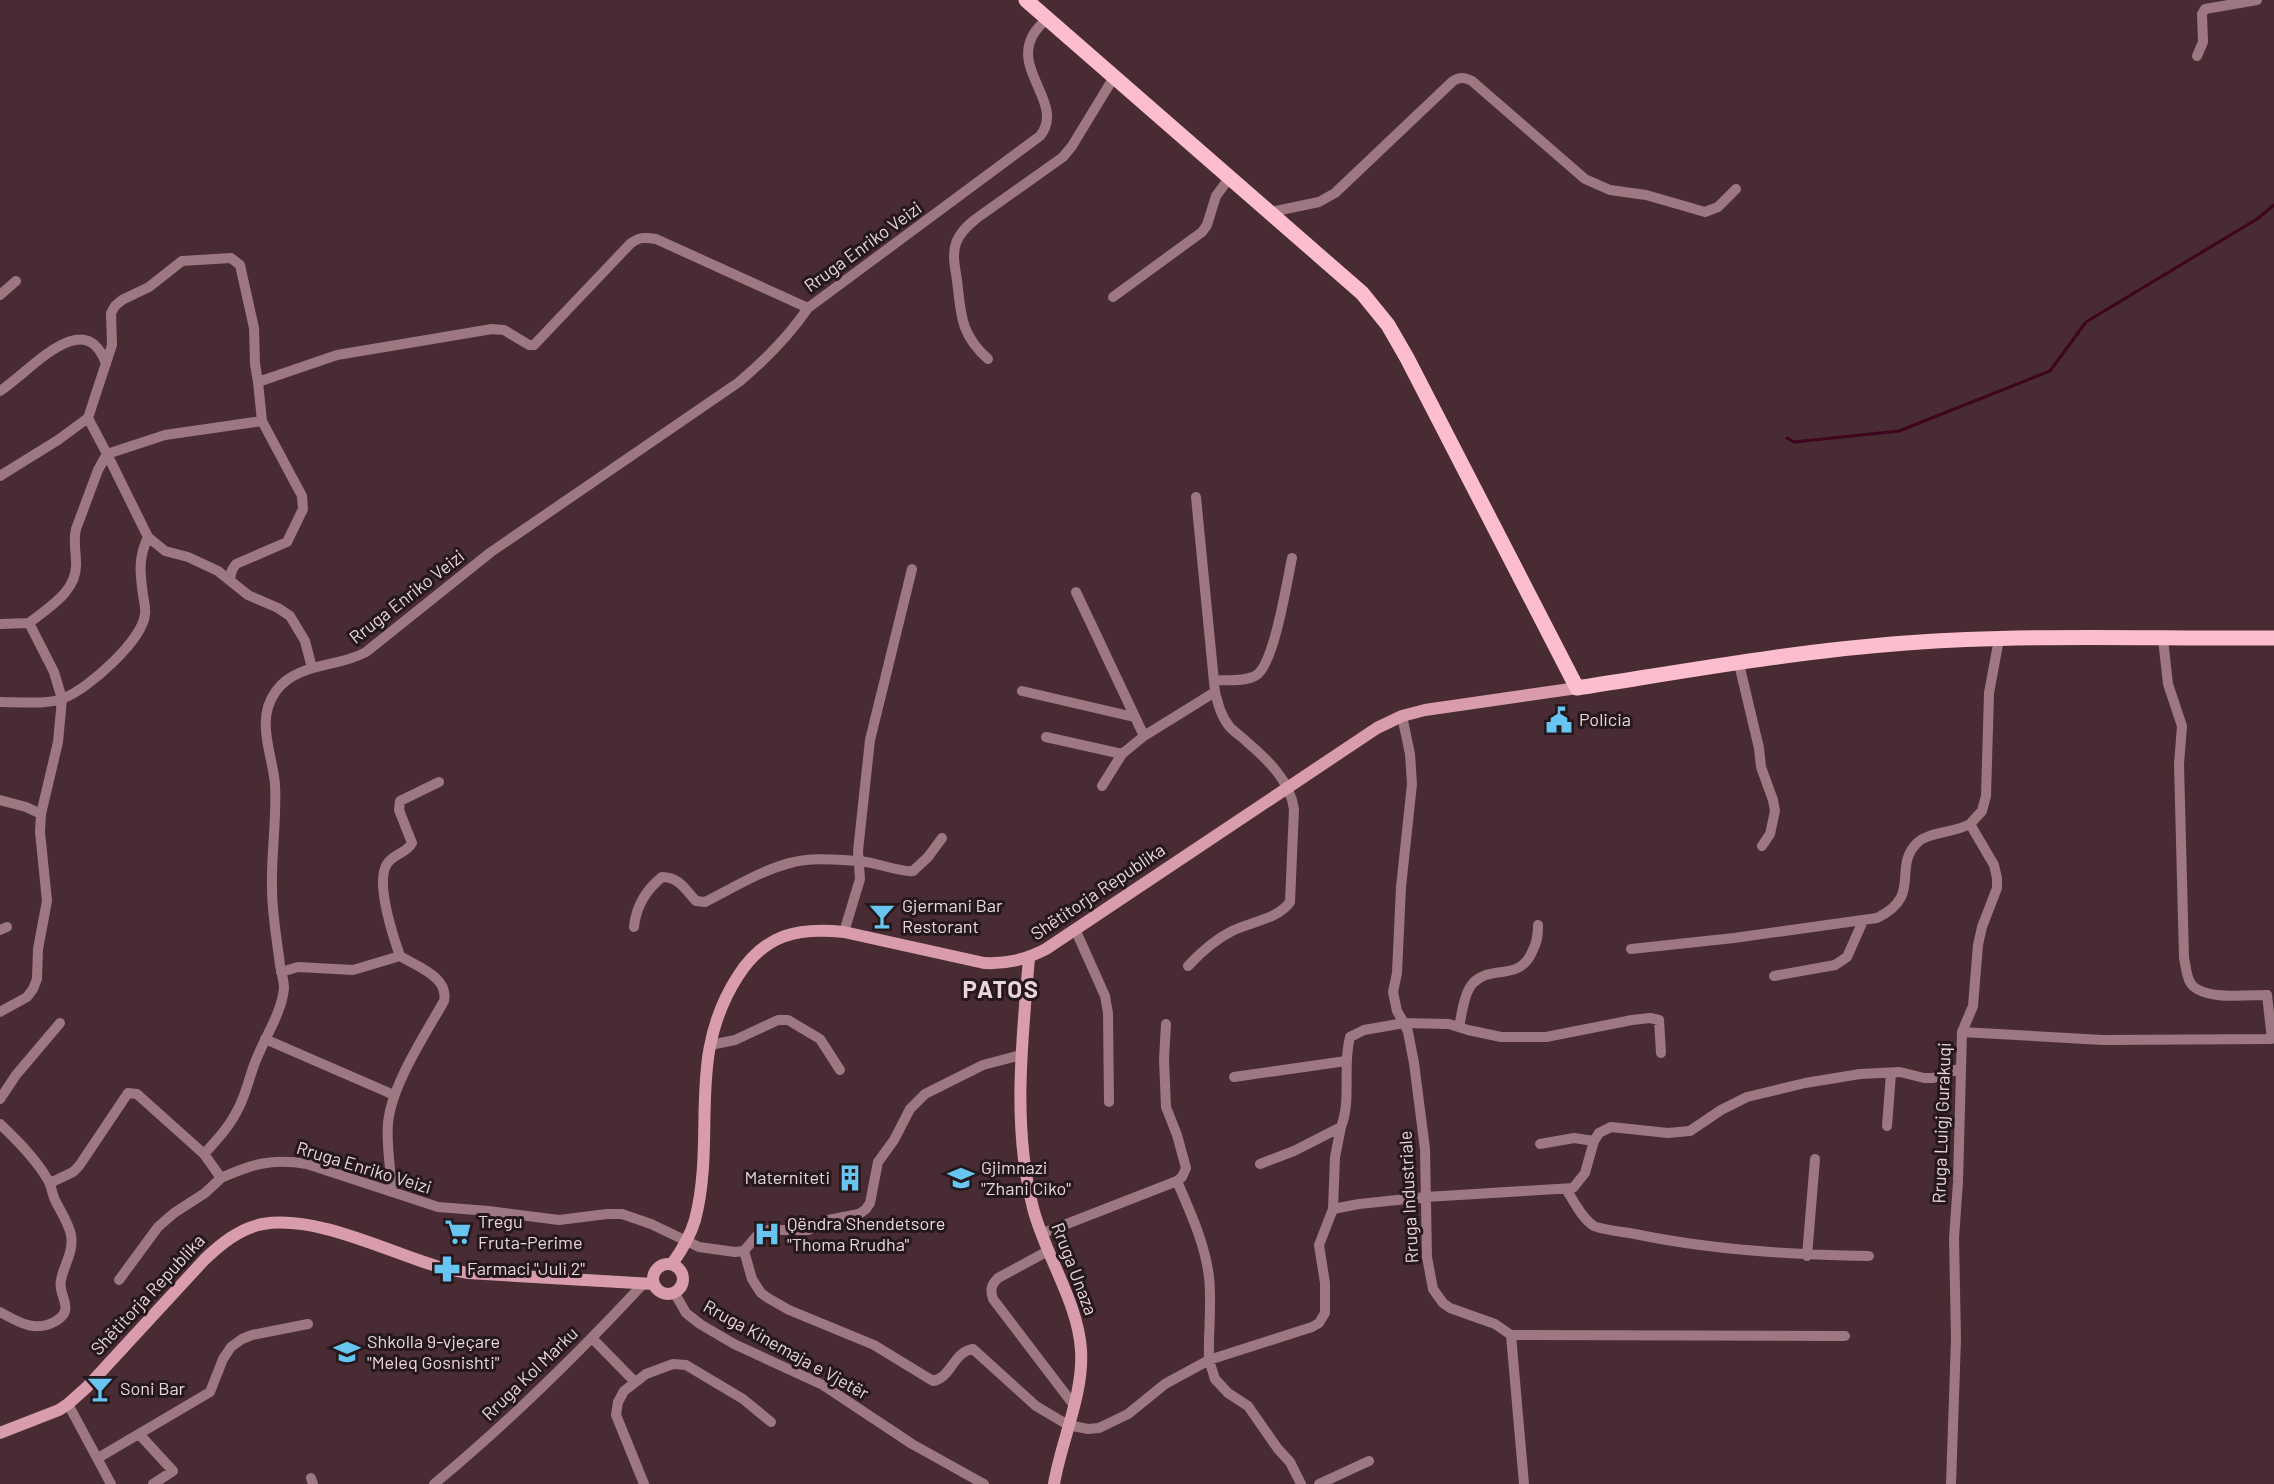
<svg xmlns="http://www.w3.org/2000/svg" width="2274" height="1484" font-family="Barlow,sans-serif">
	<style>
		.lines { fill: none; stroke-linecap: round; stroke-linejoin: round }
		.stream { stroke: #3e051d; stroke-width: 3 }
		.minor { stroke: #9d7781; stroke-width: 10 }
		.secondary { stroke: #d89cac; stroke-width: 12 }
		.primary { stroke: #fcbdce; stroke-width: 15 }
		.labels { text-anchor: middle; stroke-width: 6; stroke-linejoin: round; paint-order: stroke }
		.street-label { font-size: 18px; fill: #e9d5da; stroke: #25181c }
		.poi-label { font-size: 18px; fill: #e9d5da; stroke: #25181c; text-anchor: start }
		.district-label { font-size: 24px; font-weight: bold; letter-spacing: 1.5px; fill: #e9d5da; stroke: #25181c }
	</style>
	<rect width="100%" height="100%" fill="#482b33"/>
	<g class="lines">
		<path class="stream" d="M1787 438 1794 442 1899 431 2050 371 2086 322 2257 219 2274 205"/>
		<path class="minor" d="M2197 56 2203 42 2202 14 2205 9 2257 0
			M1271 212 1319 202 1335 193 1453 81C1460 77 1464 77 1472 81L1585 179 1610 190 1646 195 1705 212 1718 207 1736 189
			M0 295 16 281
			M1113 297 1202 232 1207 225 1216 196 1230 177
			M988 359C960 334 961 314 957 280 955 267 952 255 956 243 960 232 968 225 977 218L1063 157 1072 146 1114 77
			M0 391C29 373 85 303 106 364
			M88 418 112 345 111 313 115 306 122 300 149 287 182 261 231 258 240 265 254 328 255 364 258 382
			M262 421 165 435 107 454 148 537 165 551 188 557 218 571 248 595 278 608 290 616 305 641 312 668
			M0 476 58 440 88 418
			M230 579 232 570 236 564 287 542 303 509 302 496 262 421 258 382 337 355 492 329 504 330 529 345H534L630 244C639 237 645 237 656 239L808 308
			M1076 592 1144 736
			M0 624 29 623
			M1739 664 1759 748 1761 767 1773 800 1775 811 1770 834 1762 846
			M1214 680C1226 680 1243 682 1255 676 1274 667 1287 581 1292 558
			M1022 691 1134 717
			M0 702C18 702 48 705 64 698 88 689 143 640 145 614 146 608 144 601 143 595 140 573 138 558 148 537
			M1402 716 1410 754 1412 784 1401 887 1397 973 1393 992 1397 1011 1404 1023 1449 1024 1468 1030 1501 1037H1546L1632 1020 1650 1018 1659 1020 1661 1053
			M1046 737 1122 754
			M1102 786 1122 754 1144 736 1215 692
			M0 800 26 807 41 814
			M634 927C636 906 646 890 662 877 679 877 685 889 696 901L705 902C733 888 763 869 794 862 814 857 838 860 859 861 875 862 902 873 913 871L928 857 942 838
			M1075 929 1105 996 1108 1013 1109 1102
			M0 930 7 927
			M844 932 860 879 858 851 870 740 912 569
			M1631 949 1734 938 1877 918C1923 896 1892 868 1917 843 1928 832 1954 833 1970 824
			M1188 966C1201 952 1214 940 1232 931 1250 922 1278 919 1290 902L1294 809C1290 781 1268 760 1247 742 1241 736 1234 732 1229 726 1221 716 1218 704 1215 692L1196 497
			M281 972 298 967 353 970 400 956
			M1774 976 1835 965 1847 957 1863 921
			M0 1012 27 997 33 989 37 979 38 949 47 901 40 832 41 814 58 742 62 699 54 672 29 623C49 607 78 591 76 562 76 550 73 541 76 529L98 470 107 454 88 418
			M1459 1027C1462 1013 1464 993 1473 983 1491 964 1519 982 1532 952 1537 943 1538 936 1538 925
			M1962 1032 2103 1040 2272 1039 2267 995C2248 995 2200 1001 2190 982 2186 975 2186 966 2184 958L2179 764 2182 726 2168 684 2163 639
			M265 1039 394 1095
			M710 1045 735 1040 778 1020H788L820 1039 840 1070
			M1021 1055 983 1065 925 1094 910 1109 894 1140 878 1162 870 1203 866 1209 859 1214 828 1220 808 1230H768L760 1232 744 1251 735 1252 699 1247 651 1224 622 1214H607L559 1220 489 1211 438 1207 307 1164C272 1158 252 1164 221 1178L204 1154C216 1141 229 1127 237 1111 246 1095 249 1077 256 1060 265 1037 282 1012 284 988 284 980 281 973 280 965 277 940 272 914 272 888 271 853 277 819 275 784 272 752 255 720 276 691 297 662 338 668 366 652L491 552 739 382C765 360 789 336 808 308L1040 136C1065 105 1014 72 1032 37 1035 30 1042 24 1047 18
			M1234 1077 1346 1061
			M0 1099 16 1075 60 1023
			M0 1124C18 1141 36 1159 48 1180 52 1187 52 1195 56 1202 61 1212 69 1224 71 1235 74 1252 64 1264 61 1280 58 1292 68 1301 65 1311 64 1315 59 1319 56 1321 35 1333 18 1322 0 1312
			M1887 1126 1891 1073
			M1540 1144 1574 1138 1594 1141
			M1260 1164 1294 1151 1341 1127C1352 1098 1342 1067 1350 1037L1364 1030 1404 1023 1408 1032 1414 1063 1425 1149 1427 1257 1433 1289 1443 1303 1450 1308 1495 1324 1511 1335 1845 1336
			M1177 1181C1190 1212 1205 1243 1209 1277 1212 1304 1208 1333 1209 1360L1215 1379 1228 1393 1248 1406 1278 1449 1290 1462 1301 1484
			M50 1183 73 1172 79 1166 128 1093 137 1094 204 1154
			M1566 1189C1573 1200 1582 1219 1594 1226 1603 1230 1624 1232 1635 1234 1711 1250 1791 1255 1869 1256
			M392 1192C391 1169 386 1146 388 1123 392 1084 425 1035 444 1001 449 977 418 967 400 956 393 936 375 882 387 864 393 854 407 853 412 843L399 810 400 801 439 782
			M1333 1209 1359 1204 1426 1197 1573 1188 1585 1173 1594 1141 1599 1133 1611 1127 1668 1133 1690 1131 1721 1110 1747 1097 1805 1083 1860 1074 1900 1072 1924 1078H1933L1961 1068
			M1041 1234 1177 1181 1182 1177 1186 1168 1177 1135 1166 1107 1164 1059 1166 1024
			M744 1251 752 1279 761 1293 768 1298 789 1310 874 1345 933 1381C951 1378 954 1351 973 1349L1036 1406 1068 1425 1088 1429 1099 1428 1128 1414 1165 1384 1209 1360 1312 1327 1319 1323 1325 1313V1283L1319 1245 1333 1209 1335 1157 1341 1127
			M1048 1251 998 1278C991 1285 990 1290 993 1299L1073 1404
			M1807 1256 1815 1159
			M119 1280 158 1227 174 1213 205 1193 221 1178
			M674 1292 686 1313 700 1324 734 1344 823 1385 912 1444 984 1484
			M1511 1335 1524 1484
			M592 1338 635 1382
			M68 1404 111 1484
			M139 1434 173 1471 153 1484
			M98 1458 210 1392 223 1359 231 1347 242 1339 252 1335 308 1324
			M311 1478 313 1484
			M434 1484C509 1422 578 1354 644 1283
			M644 1484 616 1415 618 1402 624 1391 646 1374 673 1364 686 1365 743 1399 771 1422
			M1319 1484 1369 1461
			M1951 1484 1956 1339 1954 1238 1958 1182 1962 1032 1973 1006 1978 945 1982 927 1997 888V878L1994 865 1970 824 1982 811 1986 796 1989 693 1999 639"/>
		<path class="secondary" d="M1029 958C1022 1042 1012 1126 1033 1208 1045 1255 1078 1302 1081 1350 1084 1394 1061 1441 1054 1484
			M653 1279a15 15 0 1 1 30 0a15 15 0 1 1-30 0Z
			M672 1264C682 1250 690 1237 695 1220 717 1134 685 1058 738 976 765 934 798 927 844 932L984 963C1007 964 1025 960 1046 949L1377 728 1402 716 1425 710 1577 688
			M0 1433 59 1410 68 1404 87 1387 205 1259C221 1244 240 1228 263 1224 316 1215 386 1251 436 1266 446 1270 457 1271 468 1273L653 1284"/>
		<path class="primary" d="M1026 0 1362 293 1388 325 1407 358 1577 688C1686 671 1796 651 1906 643 2028 634 2152 639 2274 638"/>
	</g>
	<defs>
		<g id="civic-bare" transform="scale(2.07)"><path d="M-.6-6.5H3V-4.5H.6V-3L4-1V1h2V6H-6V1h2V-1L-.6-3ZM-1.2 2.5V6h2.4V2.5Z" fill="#68c4f0" stroke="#25181c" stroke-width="2.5" paint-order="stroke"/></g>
		<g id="bar-bare" transform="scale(2.07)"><path d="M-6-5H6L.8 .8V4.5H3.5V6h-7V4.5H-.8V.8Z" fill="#68c4f0" stroke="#25181c" stroke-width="2.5" paint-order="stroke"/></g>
		<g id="building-bare" transform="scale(2.07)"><path d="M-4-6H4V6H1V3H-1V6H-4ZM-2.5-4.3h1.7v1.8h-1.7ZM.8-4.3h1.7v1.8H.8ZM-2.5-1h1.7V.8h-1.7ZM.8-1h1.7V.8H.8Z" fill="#68c4f0" stroke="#25181c" stroke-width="2.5" paint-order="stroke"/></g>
		<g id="school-bare" transform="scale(2.07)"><path d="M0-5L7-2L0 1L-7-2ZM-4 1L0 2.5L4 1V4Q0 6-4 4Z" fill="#68c4f0" stroke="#25181c" stroke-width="2.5" paint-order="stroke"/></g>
		<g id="supermarket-bare" transform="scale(2.07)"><path d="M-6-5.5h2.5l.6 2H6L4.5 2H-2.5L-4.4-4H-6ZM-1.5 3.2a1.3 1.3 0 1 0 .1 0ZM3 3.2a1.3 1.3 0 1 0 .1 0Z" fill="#68c4f0" stroke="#25181c" stroke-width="2.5" paint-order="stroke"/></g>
		<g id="hospital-bare" transform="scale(2.07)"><path d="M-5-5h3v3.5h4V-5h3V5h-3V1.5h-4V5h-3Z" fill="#68c4f0" stroke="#25181c" stroke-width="2.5" paint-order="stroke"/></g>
		<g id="pharmacy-bare" transform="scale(2.07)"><path d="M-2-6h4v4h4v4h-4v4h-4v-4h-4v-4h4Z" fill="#68c4f0" stroke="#25181c" stroke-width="2.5" paint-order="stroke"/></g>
	</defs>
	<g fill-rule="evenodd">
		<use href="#civic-bare" x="1559" y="720"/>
		<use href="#bar-bare" x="882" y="916"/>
		<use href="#building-bare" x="850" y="1178"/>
		<use href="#school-bare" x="961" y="1178"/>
		<use href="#supermarket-bare" x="458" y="1232"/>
		<use href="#hospital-bare" x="767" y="1234"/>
		<use href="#pharmacy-bare" x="447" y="1269"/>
		<use href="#school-bare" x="347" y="1352"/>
		<use href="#bar-bare" x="100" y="1389"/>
	</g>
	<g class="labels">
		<g class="street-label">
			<text transform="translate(863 247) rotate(-36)" y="6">Rruga Enriko Veizi</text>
			<text transform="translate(407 597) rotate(-38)" y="6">Rruga Enriko Veizi</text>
			<text transform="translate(1098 892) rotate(-34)" y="6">Shëtitorja Republika</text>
			<text transform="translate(1942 1123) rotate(-88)" y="6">Rruga Luigj Gurakuqi</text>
			<text transform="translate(364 1168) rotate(17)" y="6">Rruga Enriko Veizi</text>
			<text transform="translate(1409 1197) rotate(-93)" y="6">Rruga Industriale</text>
			<text transform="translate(1074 1269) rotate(69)" y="6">Rruga Unaza</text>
			<text transform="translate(148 1295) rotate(-47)" y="6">Shëtitorja Republika</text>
			<text transform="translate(786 1350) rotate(29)" y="6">Rruga Kinemaja e Vjetër</text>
			<text transform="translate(530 1374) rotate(-44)" y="6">Rruga Kol Marku</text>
		</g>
		<g class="poi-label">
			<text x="1579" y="726">Policia</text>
			<text x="902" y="912">Gjermani Bar<tspan x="902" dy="21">Restorant</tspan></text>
			<text x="981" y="1174">Gjimnazi<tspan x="981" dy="21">"Zhani Ciko"</tspan></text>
			<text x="830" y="1184" text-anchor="end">Materniteti</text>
			<text x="478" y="1228">Tregu<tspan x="478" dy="21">Fruta-Perime</tspan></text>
			<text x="787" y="1230">Qëndra Shendetsore<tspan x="787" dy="21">"Thoma Rrudha"</tspan></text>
			<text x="467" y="1275">Farmaci "Juli 2"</text>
			<text x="367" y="1348">Shkolla 9-vjeçare<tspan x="367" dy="21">"Meleq Gosnishti"</tspan></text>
			<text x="120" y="1395">Soni Bar</text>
		</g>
		<g class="district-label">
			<text x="1001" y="998">PATOS</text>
		</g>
	</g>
</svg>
